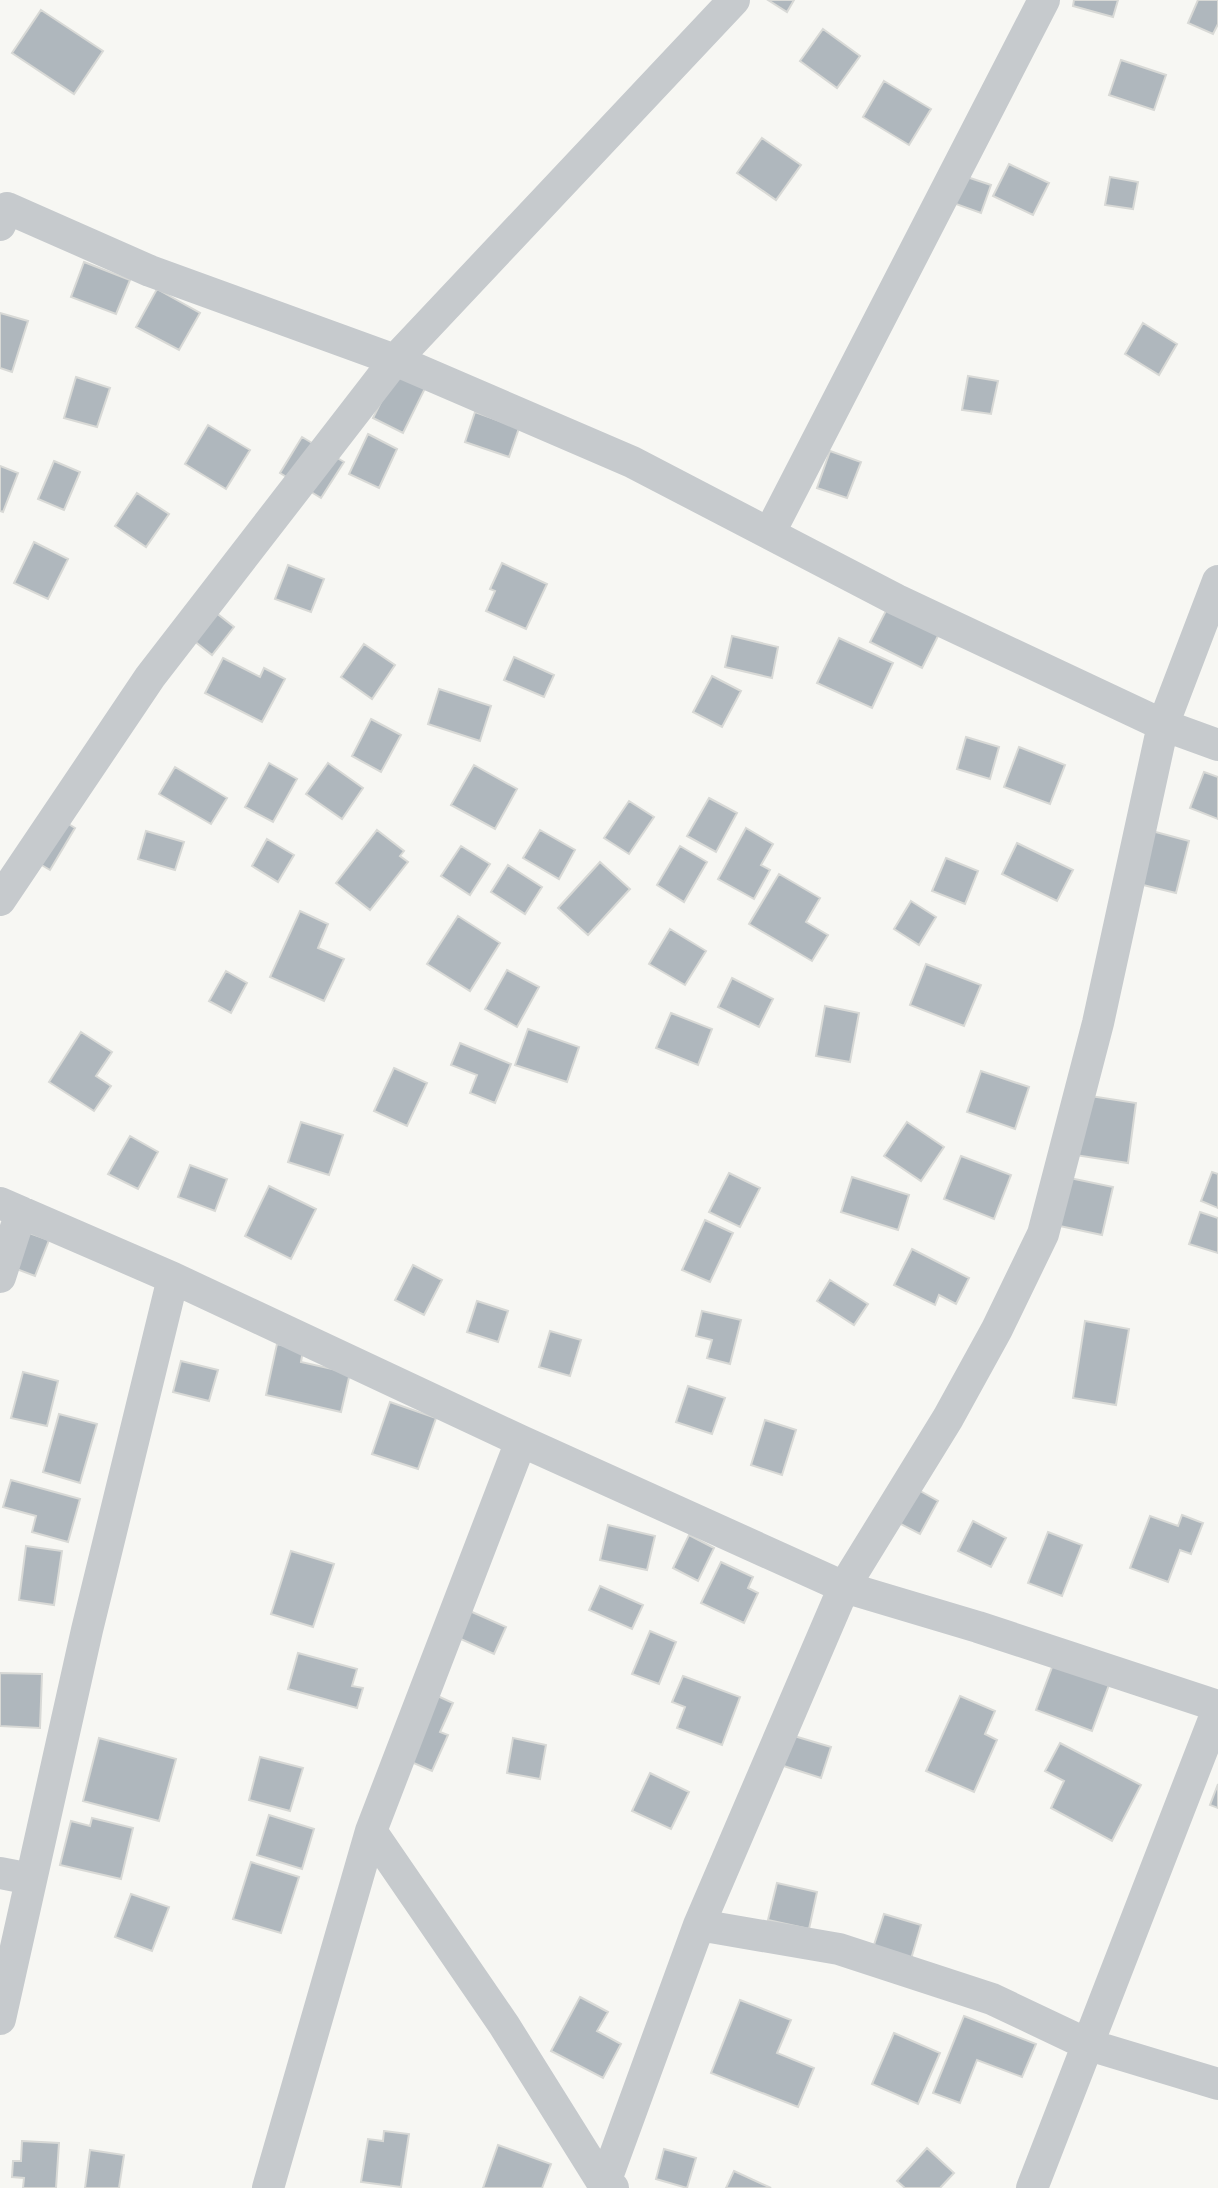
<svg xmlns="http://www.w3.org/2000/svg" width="1218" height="2188" font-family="'Roboto Condensed',sans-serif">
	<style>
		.building { fill: #afb7bd; stroke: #d8d9d6; stroke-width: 2 }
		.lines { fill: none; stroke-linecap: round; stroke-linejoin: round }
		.street { stroke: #c6cacd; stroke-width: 32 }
	</style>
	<rect width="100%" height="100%" fill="#f7f7f3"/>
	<path class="building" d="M768 0H794L787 12Z
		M1074 0H1118L1113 17 1073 6Z
		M1198 0H1218V24L1213 34 1188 23Z
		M41 10 103 51 74 94 12 53Z
		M823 29 860 56 837 88 800 61Z
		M1121 60 1166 75 1154 110 1109 95Z
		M884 81 931 109 909 145 863 117Z
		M762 138 801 165 776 200 737 173Z
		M1009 164 1049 183 1033 215 993 196Z
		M952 172 991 185 981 213 942 199Z
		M1110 177 1138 182 1133 209 1105 205Z
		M84 262 130 280 116 314 71 297Z
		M157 289 200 313 179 350 136 327Z
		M0 313 28 321 12 372 0 368Z
		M1143 323 1177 344 1159 375 1125 354Z
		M405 354 435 368 403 433 373 418Z
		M968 376 998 381 991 414 962 410Z
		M76 377 110 388 97 427 64 418Z
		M475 412 519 428 509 457 465 442Z
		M208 425 250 450 226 489 185 464Z
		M368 434 397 449 379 488 349 474Z
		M302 437 344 462 321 498 280 473Z
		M830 451 861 462 847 498 817 488Z
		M54 461 80 472 64 510 38 499Z
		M0 466 18 473 3 512 0 511Z
		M137 493 169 514 146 547 115 526Z
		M34 542 68 559 48 599 14 583Z
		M502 563 547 584 526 629 486 611 495 591 490 589Z
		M288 565 324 579 311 612 275 599Z
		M892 599 944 624 922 668 870 642Z
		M201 601 234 627 212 655 179 629Z
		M732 636 778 647 772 678 725 667Z
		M839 638 893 663 872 708 817 683Z
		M364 644 395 665 372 699 341 677Z
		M514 657 554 675 544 697 504 680Z
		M223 658 260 677 264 668 285 679 262 722 205 693Z
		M712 676 741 691 722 727 693 712Z
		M439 689 491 706 480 741 428 724Z
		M371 719 401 735 381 772 352 756Z
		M966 737 999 747 990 779 957 769Z
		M1019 747 1065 765 1050 804 1004 787Z
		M269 763 297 779 273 822 245 807Z
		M328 763 363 788 342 819 306 794Z
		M474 765 517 789 495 829 451 805Z
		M175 767 227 798 211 824 159 794Z
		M1204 772 1218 777V819L1190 808Z
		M709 798 737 813 716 852 687 836Z
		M629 801 654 817 629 854 604 838Z
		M49 812 75 828 50 870 23 854Z
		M746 828 773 844 761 865 770 870 754 899 718 879Z
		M377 830 404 851 400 856 408 862 370 910 336 883Z
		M540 830 575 850 559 879 523 858Z
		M146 831 184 842 175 870 138 859Z
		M1152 831 1189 841 1176 893 1139 884Z
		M267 839 294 855 278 882 252 866Z
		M1017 843 1073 870 1057 901 1002 874Z
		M461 846 490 864 470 895 441 876Z
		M680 846 707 862 684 902 657 885Z
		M946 858 978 871 965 904 932 891Z
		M600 862 630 889 588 935 558 908Z
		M508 865 542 887 525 914 491 892Z
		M779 874 820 898 806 922 828 935 812 961 749 924Z
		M911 901 936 917 919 945 894 929Z
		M300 911 328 924 318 948 344 959 324 1001 270 977Z
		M458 916 500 943 470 991 427 964Z
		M670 929 706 951 685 985 649 964Z
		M926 964 981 985 964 1026 910 1005Z
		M507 970 539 987 517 1027 485 1009Z
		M226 971 247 983 231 1013 209 1001Z
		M732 978 773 999 759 1027 718 1007Z
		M825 1006 859 1013 850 1062 816 1056Z
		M671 1013 712 1029 698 1065 656 1048Z
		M528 1029 579 1047 567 1082 515 1065Z
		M81 1032 112 1052 96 1076 111 1086 94 1111 49 1082Z
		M460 1043 511 1064 495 1103 470 1093 477 1075 451 1065Z
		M394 1068 427 1083 407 1126 374 1111Z
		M981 1071 1029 1087 1015 1129 967 1112Z
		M1084 1095 1136 1103 1128 1163 1075 1155Z
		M301 1122 343 1135 329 1175 288 1162Z
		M907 1122 944 1147 921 1181 884 1156Z
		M130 1136 158 1152 138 1189 108 1174Z
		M961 1156 1011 1175 994 1219 944 1199Z
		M190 1165 227 1179 215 1211 178 1197Z
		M1212 1172 1218 1174V1208L1201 1201Z
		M729 1173 760 1188 740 1227 709 1212Z
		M852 1177 909 1195 898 1230 841 1212Z
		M1065 1177 1113 1187 1102 1235 1055 1225Z
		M269 1186 316 1209 291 1259 245 1236Z
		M1200 1212 1218 1218V1253L1189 1244Z
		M705 1220 733 1233 710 1282 682 1270Z
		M18 1229 49 1240 35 1276 6 1265Z
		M912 1249 969 1278 956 1304 939 1295 935 1305 894 1285Z
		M413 1265 442 1280 424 1315 395 1300Z
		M830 1280 868 1304 854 1325 817 1301Z
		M477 1301 508 1311 498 1342 467 1332Z
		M702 1311 741 1320 730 1364 707 1358 712 1340 696 1336Z
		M1085 1321 1129 1329 1116 1405 1073 1398Z
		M550 1331 581 1340 570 1376 539 1367Z
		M277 1344 303 1350 301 1362 350 1373 341 1412 266 1395Z
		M181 1361 218 1370 209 1401 173 1392Z
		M23 1372 58 1381 47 1426 11 1418Z
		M688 1386 725 1398 712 1434 676 1422Z
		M390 1402 436 1418 418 1469 372 1454Z
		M59 1414 97 1424 80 1483 43 1472Z
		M765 1420 796 1430 782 1475 751 1465Z
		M11 1480 80 1499 68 1542 32 1532 36 1516 3 1507Z
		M913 1487 938 1501 920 1534 895 1521Z
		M1182 1515 1203 1523 1191 1554 1180 1550 1168 1582 1130 1568 1150 1516 1178 1526Z
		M973 1521 1006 1538 991 1567 958 1551Z
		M608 1525 655 1536 647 1570 600 1560Z
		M1048 1532 1082 1545 1062 1596 1028 1583Z
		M689 1535 714 1548 698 1581 673 1568Z
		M26 1546 62 1551 54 1605 19 1600Z
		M291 1551 334 1564 313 1627 271 1614Z
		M721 1562 753 1577 748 1588 758 1593 744 1623 701 1603Z
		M600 1586 643 1605 632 1629 589 1610Z
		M454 1604 506 1627 494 1654 443 1631Z
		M650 1631 676 1642 659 1684 632 1674Z
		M298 1653 357 1669 352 1686 363 1688 357 1708 288 1689Z
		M1054 1662 1110 1682 1092 1731 1036 1710Z
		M0 1673 42 1674 40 1728 0 1726Z
		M683 1676 740 1697 722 1745 677 1728 685 1707 672 1702Z
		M431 1693 453 1703 440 1732 448 1735 432 1771 402 1758Z
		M960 1696 995 1711 985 1734 997 1740 974 1792 926 1771Z
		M774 1730 831 1747 821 1778 765 1760Z
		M99 1738 176 1759 159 1821 83 1801Z
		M513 1738 546 1745 540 1779 507 1773Z
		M1060 1743 1141 1785 1112 1841 1051 1808 1064 1781 1045 1771Z
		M260 1757 303 1768 290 1811 249 1800Z
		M650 1773 689 1792 671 1829 632 1811Z
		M1218 1784V1808L1210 1805Z
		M269 1815 314 1829 302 1869 257 1855Z
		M92 1818 133 1828 121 1879 60 1865 71 1821 90 1826Z
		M251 1862 299 1877 281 1933 233 1919Z
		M777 1883 817 1892 809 1929 768 1920Z
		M131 1894 169 1907 152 1951 115 1937Z
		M884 1914 921 1925 911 1959 873 1948Z
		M580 1997 608 2012 597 2031 621 2044 603 2078 551 2051Z
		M740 2000 791 2020 777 2053 814 2068 798 2107 711 2073Z
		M964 2016 1036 2044 1022 2077 977 2060 960 2103 933 2093Z
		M894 2033 940 2053 918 2104 872 2084Z
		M384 2131 409 2134 401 2187 361 2182 368 2139 383 2141Z
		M22 2141 59 2143 56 2188H23L24 2178 12 2177 13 2161H21Z
		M498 2145 551 2164 542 2188H483Z
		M927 2148 954 2173 940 2188H905L897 2181Z
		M664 2149 696 2158 687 2188 656 2179Z
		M90 2150 124 2155 119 2188H85Z
		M734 2171 771 2188H726Z"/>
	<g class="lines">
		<path class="street" d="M0 225 7 208 150 271 395 360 632 462 897 600 1163 725 1218 745
			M770 532 1044 0
			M0 900 150 677 395 360 734 0
			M0 1203 173 1278 521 1441 844 1587 978 1627 1218 1706
			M0 1277 21 1212
			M371 1831 504 2025 604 2185 613 2188
			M0 1873 31 1879
			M699 1925 839 1949 992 1999 1089 2045 1218 2084
			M0 2019 87 1630 173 1278
			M268 2188 371 1831 521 1441
			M603 2188 699 1925 844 1587 948 1418 997 1329 1043 1234 1098 1023 1163 725 1218 581
			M1032 2188 1218 1709"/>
	</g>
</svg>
